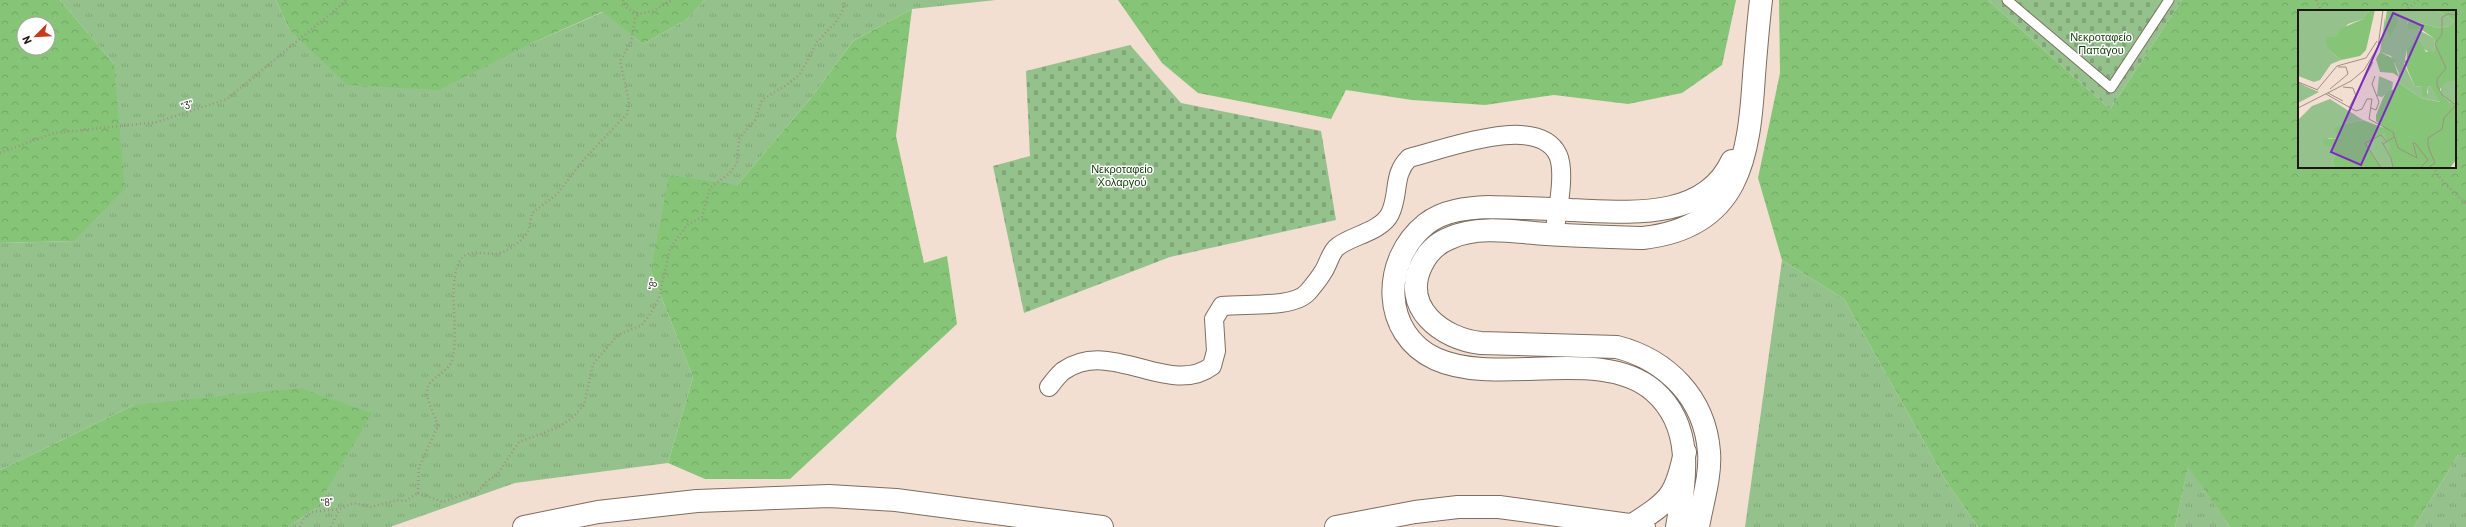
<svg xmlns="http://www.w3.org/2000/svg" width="2466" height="527" font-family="Barlow,sans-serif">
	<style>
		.grass { fill: url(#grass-tufts) }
		.forest { fill: url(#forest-crowns); fill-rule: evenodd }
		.cemetery { fill: url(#cemetery-stones) }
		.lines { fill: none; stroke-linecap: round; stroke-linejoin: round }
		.service-casing { stroke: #7e6d61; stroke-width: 11 }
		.minor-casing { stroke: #7e6d61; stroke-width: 20 }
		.tertiary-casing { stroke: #7e6d61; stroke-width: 24 }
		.motorway-casing { stroke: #7e6d61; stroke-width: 24 }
		.path { stroke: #9f9187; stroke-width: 2.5; stroke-dasharray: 1 3; stroke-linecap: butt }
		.service { stroke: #fff; stroke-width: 9 }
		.minor { stroke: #fff; stroke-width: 18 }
		.tertiary { stroke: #fff; stroke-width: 22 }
		.motorway { stroke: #fff; stroke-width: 22 }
		.labels { text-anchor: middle; stroke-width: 3; stroke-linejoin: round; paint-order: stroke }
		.park-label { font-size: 11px; fill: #0f3a05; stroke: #fff }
		.street-label { font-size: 11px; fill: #1e1713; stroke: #fff }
		.inset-road { fill: none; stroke: #9d8f85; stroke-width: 1 }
		.view { fill: #7b2cbf; fill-opacity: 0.15; stroke: #7b2cbf; stroke-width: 2 }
		.inset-edge { fill: none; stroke: #1e1713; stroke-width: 2 }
	</style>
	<defs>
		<pattern id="grass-tufts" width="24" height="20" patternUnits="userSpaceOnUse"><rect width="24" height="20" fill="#95c28c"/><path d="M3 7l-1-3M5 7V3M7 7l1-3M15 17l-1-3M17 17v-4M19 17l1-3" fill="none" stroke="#80a678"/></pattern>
		<pattern id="forest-crowns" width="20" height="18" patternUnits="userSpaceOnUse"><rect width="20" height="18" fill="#86c578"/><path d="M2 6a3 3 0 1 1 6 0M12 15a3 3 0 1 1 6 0" fill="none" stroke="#73a867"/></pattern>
		<pattern id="cemetery-stones" width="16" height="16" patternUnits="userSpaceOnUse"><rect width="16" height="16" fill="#95c28c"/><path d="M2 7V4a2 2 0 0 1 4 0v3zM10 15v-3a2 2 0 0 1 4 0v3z" fill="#80a678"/></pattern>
	</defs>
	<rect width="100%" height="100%" fill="#f2dfd1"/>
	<path class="grass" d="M60 0H276L289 29 530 44 603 12 643 44 686 20 705 0H996L912 9 853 41 810 99 737 185 651 271 693 377 668 463 515 483 390 527H288L316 508 134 405 0 470V243L74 241 114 64Z
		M1782 260 1844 299 1946 481 1978 527H1745Z
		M2458 455H2466V527H2414Z
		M2188 466 2230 527H2175Z"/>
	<path class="forest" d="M0 0H60L114 64 125 189 74 241 0 243ZM24 24H48V48H24Z
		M276 0H705L686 20 643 44 602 12 530 44 439 90 347 85 289 29Z
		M1118 0H1736L1722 65 1682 93 1628 104 1554 95 1485 105 1412 100 1346 90 1331 119 1198 93 1162 63Z
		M1779 0H1988L2110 109 2182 0H2466V455H2458L2414 527H2230L2188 467 2175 527H1978L1946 481 1844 299 1782 260 1758 178 1780 73ZM2299 11H2455V167H2299Z
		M912 9 896 136 924 263 947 256 957 324 790 479H705L668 463 693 377 651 271 669 175 737 185 810 99 853 41Z
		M300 388 372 413 316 508 288 527H0V470L134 405Z"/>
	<path class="cemetery" d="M1988 0H2182L2110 109Z
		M1130 45 1181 103 1321 131 1336 220 1170 257 1024 313 993 166 1030 156 1026 71Z"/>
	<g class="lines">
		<g class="service-casing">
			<path id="service" d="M2007 0 2111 88 2169 0"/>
		</g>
		<g class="minor-casing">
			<path id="minor" d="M1049 387C1053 382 1058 375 1063 371 1111 337 1169 398 1212 366L1216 351 1214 319 1222 306C1244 303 1293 309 1308 292 1313 286 1319 279 1323 272 1328 265 1330 254 1336 248 1348 236 1380 233 1390 214 1400 193 1392 175 1409 158 1443 150 1538 112 1558 155 1566 173 1557 214 1554 234"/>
		</g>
		<g class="tertiary-casing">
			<path id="tertiary" d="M1677 527C1685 480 1695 427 1654 391 1601 345 1498 387 1436 359 1381 334 1381 260 1426 224 1444 210 1467 208 1489 207 1516 208 1544 208 1571 210 1625 212 1704 222 1732 161
				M1698 527C1702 503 1711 476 1709 452 1705 398 1667 360 1617 347L1481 343C1442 339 1400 307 1422 264 1428 252 1437 243 1450 238 1478 225 1516 232 1546 234 1578 236 1611 237 1643 238 1740 227 1749 157 1754 75 1756 50 1758 25 1761 0"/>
		</g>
		<g class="motorway-casing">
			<path id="motorway" d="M1634 524C1671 500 1676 495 1685 452
				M524 527 598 512 697 501 829 496 896 500 1102 527
				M1336 527 1415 512 1458 507H1499L1644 527"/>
		</g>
		<path class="path" d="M623 0 627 8 639 14 653 11 672 0
			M2316 0 2321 11
			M2405 11 2418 0
			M0 153 54 133 157 122 227 99 347 0
			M2433 167 2443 182 2466 204
			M418 493 443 502 467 493H477L487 481 497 475 519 442 559 427 572 418 584 405 593 364 618 335 642 325 651 313 659 298 670 248 687 225 702 217 710 188 730 173 737 163 739 139 755 120 762 100 788 84 800 74 817 42 836 22 843 10 844 0
			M418 493 419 467 438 426C435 416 429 405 427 395 425 376 450 375 453 357 459 329 446 277 462 258 470 249 484 254 494 254 505 254 523 241 528 231 530 226 531 218 532 213L557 194 586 157 627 114 629 102 620 61 631 42 635 18 639 14
			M300 527 303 520 311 512 339 509 354 503 371 507 397 500 405 501 418 493
			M331 527 339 510"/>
		<use href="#service" class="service"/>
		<use href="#minor" class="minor"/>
		<use href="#tertiary" class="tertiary"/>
		<use href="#motorway" class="motorway"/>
	</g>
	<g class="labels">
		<g class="park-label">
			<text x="2101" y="41">Νεκροταφείο<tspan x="2101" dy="13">Παπάγου</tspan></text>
			<text x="1122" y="173">Νεκροταφείο<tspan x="1122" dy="13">Χολαργού</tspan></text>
		</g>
		<g class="street-label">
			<text transform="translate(187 105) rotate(-18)" y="4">"3"</text>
			<text transform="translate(653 284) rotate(-78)" y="4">"8"</text>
			<text transform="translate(327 502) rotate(-5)" y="4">"8"</text>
		</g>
	</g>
	<g transform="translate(2298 10)">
		<rect width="158" height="158" fill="#f2dfd1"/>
		<path d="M0 0H73L68 3 65 9 50 14 39 27H29L31 40 43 50 33 54 22 70 16 72 0 66ZM100 0H139L156 11 152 16 141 18 111 10 109 14 136 28 137 41 132 43 123 37 109 39 106 54 117 77 123 76 130 84 129 77 132 76 143 92 123 88 100 72 101 63 93 46 82 42 87 7V13L98 14ZM149 70 158 72V92L152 93 143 84V75ZM0 72 7 76 21 82 0 93ZM32 89 65 110 42 115 44 128H30L38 143 34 152 37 158H0V110L14 96Z" fill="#95c28c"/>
		<path d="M73 0H77L68 40 62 46 43 50 31 40 28 34 29 27H39L42 19 65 9 68 3ZM89 0H100L99 14 92 27 87 13ZM139 0H158V72L149 71 142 79 143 84 152 93 158 92V150L152 158H95L86 123 82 158H37L34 152 38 143 33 136H27L24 129 43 128 36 119 42 115 65 110 86 118 78 111V105L85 88 89 81 98 79 100 72 123 88 142 92 132 76 129 77V87L125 86 123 76 117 77 106 51 109 50V39L116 32H122L128 42 137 41 136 28 124 20 111 19 109 15 111 10 141 18 152 16 156 11ZM82 42 98 50 96 53 101 67 95 63 82 62 78 49Z" fill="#86c578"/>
		<path d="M81 66 95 72 94 79 84 87 79 86ZM86 123 92 135 91 142 95 158H82L66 132Z" fill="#95c28c"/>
		<path class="inset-road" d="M0 72 20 80M45 77 55 78 58 86M32 79 50 64 48 57H40M19 80 39 56 68 48 79 31M30 83 45 91M28 84 58 101 64 99 69 89H74L71 109 95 122 100 138 119 148 115 133H117L130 150 122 158M0 98 53 71 66 60 80 37 85 0M51 98 75 52M73 98 78 100 81 92 74 74 77 66M84 132 93 148 95 158M85 134 96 127M83 158 67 133 83 125 89 132M130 158 137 153 130 136V128L144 119 146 108 158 95 144 85 139 75V69L148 58 137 34 144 24V7L150 4 158 5"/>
		<path class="view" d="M95 3 125 16 63 155 33 142Z"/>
		<rect width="158" height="158" class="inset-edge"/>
	</g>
	<g transform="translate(36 36) rotate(246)"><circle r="19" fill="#ffffff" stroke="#a5a2a1"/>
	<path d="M0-3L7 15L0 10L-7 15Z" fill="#c63c1b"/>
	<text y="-6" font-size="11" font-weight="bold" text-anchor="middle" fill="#1e1713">N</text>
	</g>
</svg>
